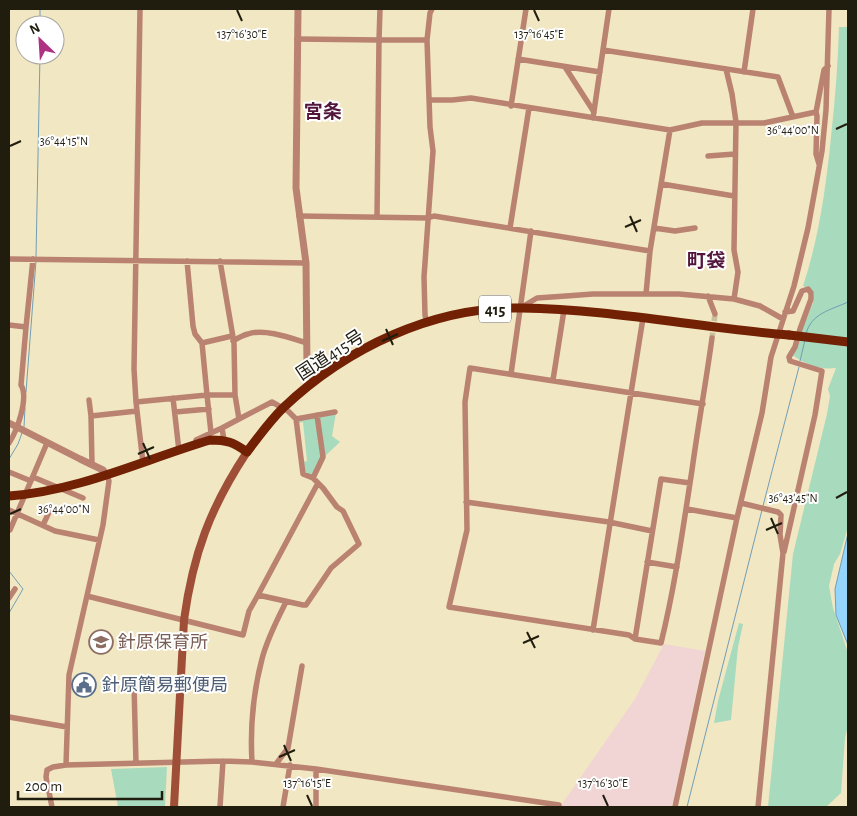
<svg xmlns="http://www.w3.org/2000/svg" width="857" height="816" font-family="'Alegreya Sans','Noto Sans JP',sans-serif">
	<style>
		.industrial { fill: #f0d5d4 }
		.green { fill: #a8dabe }
		.water { fill: #95d5fc; stroke: #729eb5 }
		.lines { fill: none; stroke-linecap: round; stroke-linejoin: round }
		.stream { stroke: #729eb5; stroke-width: 1 }
		.minor-tunnel { stroke: #c7bf9e; stroke-width: 5.5; stroke-dasharray: 5.5 3; stroke-linecap: butt }
		.minor { stroke: #ba8271; stroke-width: 5.5 }
		.tertiary { stroke: #ba8271; stroke-width: 7 }
		.secondary { stroke: #9f4f37; stroke-width: 8 }
		.trunk { stroke: #722104; stroke-width: 9 }
		.trunk-bridge { stroke: #722104; stroke-width: 9 }
		.ticks { fill: none; stroke: #201d0f; stroke-width: 2 }
		.labels { text-anchor: middle; stroke-width: 4; stroke-linejoin: round; paint-order: stroke }
		.shield { fill: #fff; stroke: #636157; stroke-width: 1 }
		.shield-label { font-size: 16px; font-weight: bold; fill: #201d0f }
		.street-label { font-size: 18px; fill: #201d0f; stroke: #fff }
		.education-label { font-size: 18px; fill: #785e54; stroke: #fff; text-anchor: start }
		.service-label { font-size: 18px; fill: #4e5e75; stroke: #fff; text-anchor: start }
		.neighbourhood-label { font-size: 19px; font-weight: bold; fill: #52163c; stroke: #fff }
		.ticks-label { font-size: 12px; text-anchor: middle; fill: #201d0f; stroke: #fff; stroke-width: 4; stroke-linejoin: round; paint-order: stroke }
	</style>
	<rect width="100%" height="100%" fill="#f1e7c2"/>
	<path class="industrial" d="M664 644 705 651 672 807H560L635 699Z"/>
	<path class="green" d="M839 27H848V527L840 554 834 564 829 586 833 608 848 653V726L845 738 841 793 826 807H768L793 554 827 414 830 396 828 389 836 368C819 370 807 365 792 355L813 303 814 294 811 289 803 286C819 238 826 187 831 137 835 100 838 64 839 27Z
		M336 413 332 436 340 442 325 456 311 476 304 473 303 462 307 461 303 422 299 423V419Z
		M739 623 743 624 738 647 731 720 714 723 718 701Z
		M167 767 165 807H118L111 769Z"/>
	<path class="water" d="M848 533V645L836 615 835 589Z"/>
	<g class="lines">
		<path class="stream" d="M40 25V9
			M36 257 40 55
			M806 334C811 313 831 310 848 302
			M800 361 805 340
			M26 392 36 261
			M24 427 25 408
			M9 459 18 444 22 433
			M763 506 799 367
			M9 571 23 589 9 613
			M687 807 762 510"/>
		<path class="minor-tunnel" d="M712 338 715 314"/>
		<path class="minor" d="M380 9 379 40H427
			M297 39 379 40 377 217
			M603 50 778 77 793 117
			M518 59 600 72
			M565 67 594 112
			M726 69 732 94 736 122 734 250 738 272 734 299
			M744 72 753 9
			M430 100H452L471 98 670 130 702 123H764L816 112 824 70 828 66
			M511 106 526 9
			M816 112 817 116 816 154 819 164
			M593 118 609 9
			M708 156 735 154
			M662 184 734 196
			M299 216 428 218 434 216 650 251
			M510 228 529 108
			M654 228 675 231 695 228
			M9 259 306 263
			M187 261 193 326 195 334 202 343
			M220 261 234 343 235 395 239 419 222 428 224 440
			M646 294 650 251 670 130
			M708 296 715 314
			M522 307 537 298 566 296 593 294H679L734 299 760 306 783 319
			M427 323 425 315 424 277 433 151 430 127 427 40 430 13 432 9
			M9 325 26 327 21 385C29 398 17 431 9 443
			M26 327 33 259
			M232 336 202 343 207 395H235
			M233 341C238 338 243 335 248 334 264 328 291 338 307 343
			M511 374 531 231
			M553 380 564 310
			M173 398 179 451
			M89 400 91 416 137 411
			M136 402 134 369 140 9
			M703 404 470 368 465 402 467 530 449 607 629 635 635 639 661 643C675 586 683 528 692 470 698 426 706 382 712 338
			M175 412 209 409
			M91 416 92 464
			M239 419 272 402 288 411 296 419 335 412
			M296 419 303 474 313 478 323 457 317 415
			M197 444 196 440 211 433
			M143 463 136 402 207 395 211 433 222 428
			M9 472 31 481
			M33 477 83 498
			M313 478 323 488 337 507 343 511 359 544 331 568 306 605H303L258 595 318 483
			M466 502 609 522 652 531
			M741 503 778 512 781 515 780 535 783 553 758 807
			M687 509 737 518
			M9 510 55 531 99 540
			M43 525 51 508
			M10 530 47 443
			M784 552 815 415 822 371 790 361 789 357 795 347 800 329 811 299V293L808 289 802 291 793 311 785 312
			M647 562 677 567
			M87 596 243 635 249 611 258 595
			M9 598 15 589
			M593 630 643 318
			M635 639 661 479 690 483
			M134 685 136 763
			M9 717 67 727
			M252 762C250 727 253 693 262 659 267 639 277 620 286 602
			M276 764 288 748 302 666
			M66 765 69 675 103 525 109 481 107 475
			M52 807 46 777 47 770 53 767 66 765 223 761 252 762 316 769 559 805
			M220 807 223 761
			M283 807 290 765
			M316 807V769
			M675 807 737 518 762 413 771 357 794 286 808 228 822 151 826 110 829 9"/>
		<path class="tertiary" d="M298 9 296 188 306 263 307 369 314 381
			M9 423 80 459 103 470 107 475"/>
		<path class="secondary" d="M174 807 184 620C193 554 210 508 247 452"/>
		<path class="trunk" d="M9 496C79 491 143 460 210 440 227 440 233 442 247 452 258 437 270 421 283 408 346 348 434 306 522 308 611 309 700 328 789 335"/>
		<path class="trunk-bridge" d="M789 335 848 342"/>
	</g>
	<path class="ticks" d="M237 10 242 21M534 10 539 21M836 129 847 124M10 146 21 141M630 216 637 232M625 227 641 220M386 329 393 345M382 341 398 334M143 443 150 459M138 454 154 447M836 498 847 492M10 514 21 509M771 518 778 534M766 530 782 523M527 632 535 648M523 643 539 636M284 745 291 761M279 757 295 750M307 795 312 806M603 795 608 806"/>
	<defs>
		<g id="school-ring" transform="scale(1.25)"><circle r="9.5" fill="#fff" stroke="#8d6e63" stroke-width="1.5"/><path d="M0-5L7-2L0 1L-7-2ZM-4 1L0 2.5L4 1V4Q0 6-4 4Z" fill="#8d6e63"/></g>
		<g id="civic-ring" transform="scale(1.25)"><circle r="9.5" fill="#fff" stroke="#5c6f8a" stroke-width="1.5"/><path d="M-.6-6.5H3V-4.5H.6V-3L4-1V1h2V6H-6V1h2V-1L-.6-3ZM-1.2 2.5V6h2.4V2.5Z" fill="#5c6f8a"/></g>
	</defs>
	<g fill-rule="evenodd">
		<use href="#school-ring" x="101" y="642"/>
		<use href="#civic-ring" x="84" y="685"/>
	</g>
	<g class="labels">
		<rect class="shield" x="479" y="295.5" width="32" height="27" rx="4"/>
		<g class="shield-label">
			<text x="495" y="315">415</text>
		</g>
		<g class="street-label">
			<text transform="translate(330 355) rotate(-33)" y="6">国道415号</text>
		</g>
		<g class="education-label">
			<text x="118" y="648">針原保育所</text>
		</g>
		<g class="service-label">
			<text x="102" y="691">針原簡易郵便局</text>
		</g>
		<g class="neighbourhood-label">
			<text x="323" y="118">宮条</text>
			<text x="706" y="267">町袋</text>
		</g>
	</g>
	<g class="ticks-label">
		<text x="242" y="38">137°16'30"E</text>
		<text x="539" y="38">137°16'45"E</text>
		<text x="793" y="134">36°44'00"N</text>
		<text x="64" y="145">36°44'15"N</text>
		<text x="793" y="502">36°43'45"N</text>
		<text x="64" y="513">36°44'00"N</text>
		<text x="603" y="787">137°16'30"E</text>
		<text x="307" y="787">137°16'15"E</text>
	</g>
	<rect width="857" height="816" fill="none" stroke="#201d0f" stroke-width="20"/>
	<g transform="translate(40 40) rotate(335)"><circle r="24" fill="#ffffff" stroke="#a6a59f"/>
	<path d="M0-4L9 19L0 12L-9 19Z" fill="#ae3182"/>
	<text y="-8" font-size="14" font-weight="bold" text-anchor="middle" fill="#201d0f">N</text>
	</g>
	<path d="M18 791v8h144v-8" fill="none" stroke="#201d0f" stroke-width="2.5"/>
	<text x="25" y="791" font-size="15" fill="#201d0f" stroke="#ffffff" stroke-width="4" paint-order="stroke">200 m</text>
</svg>
